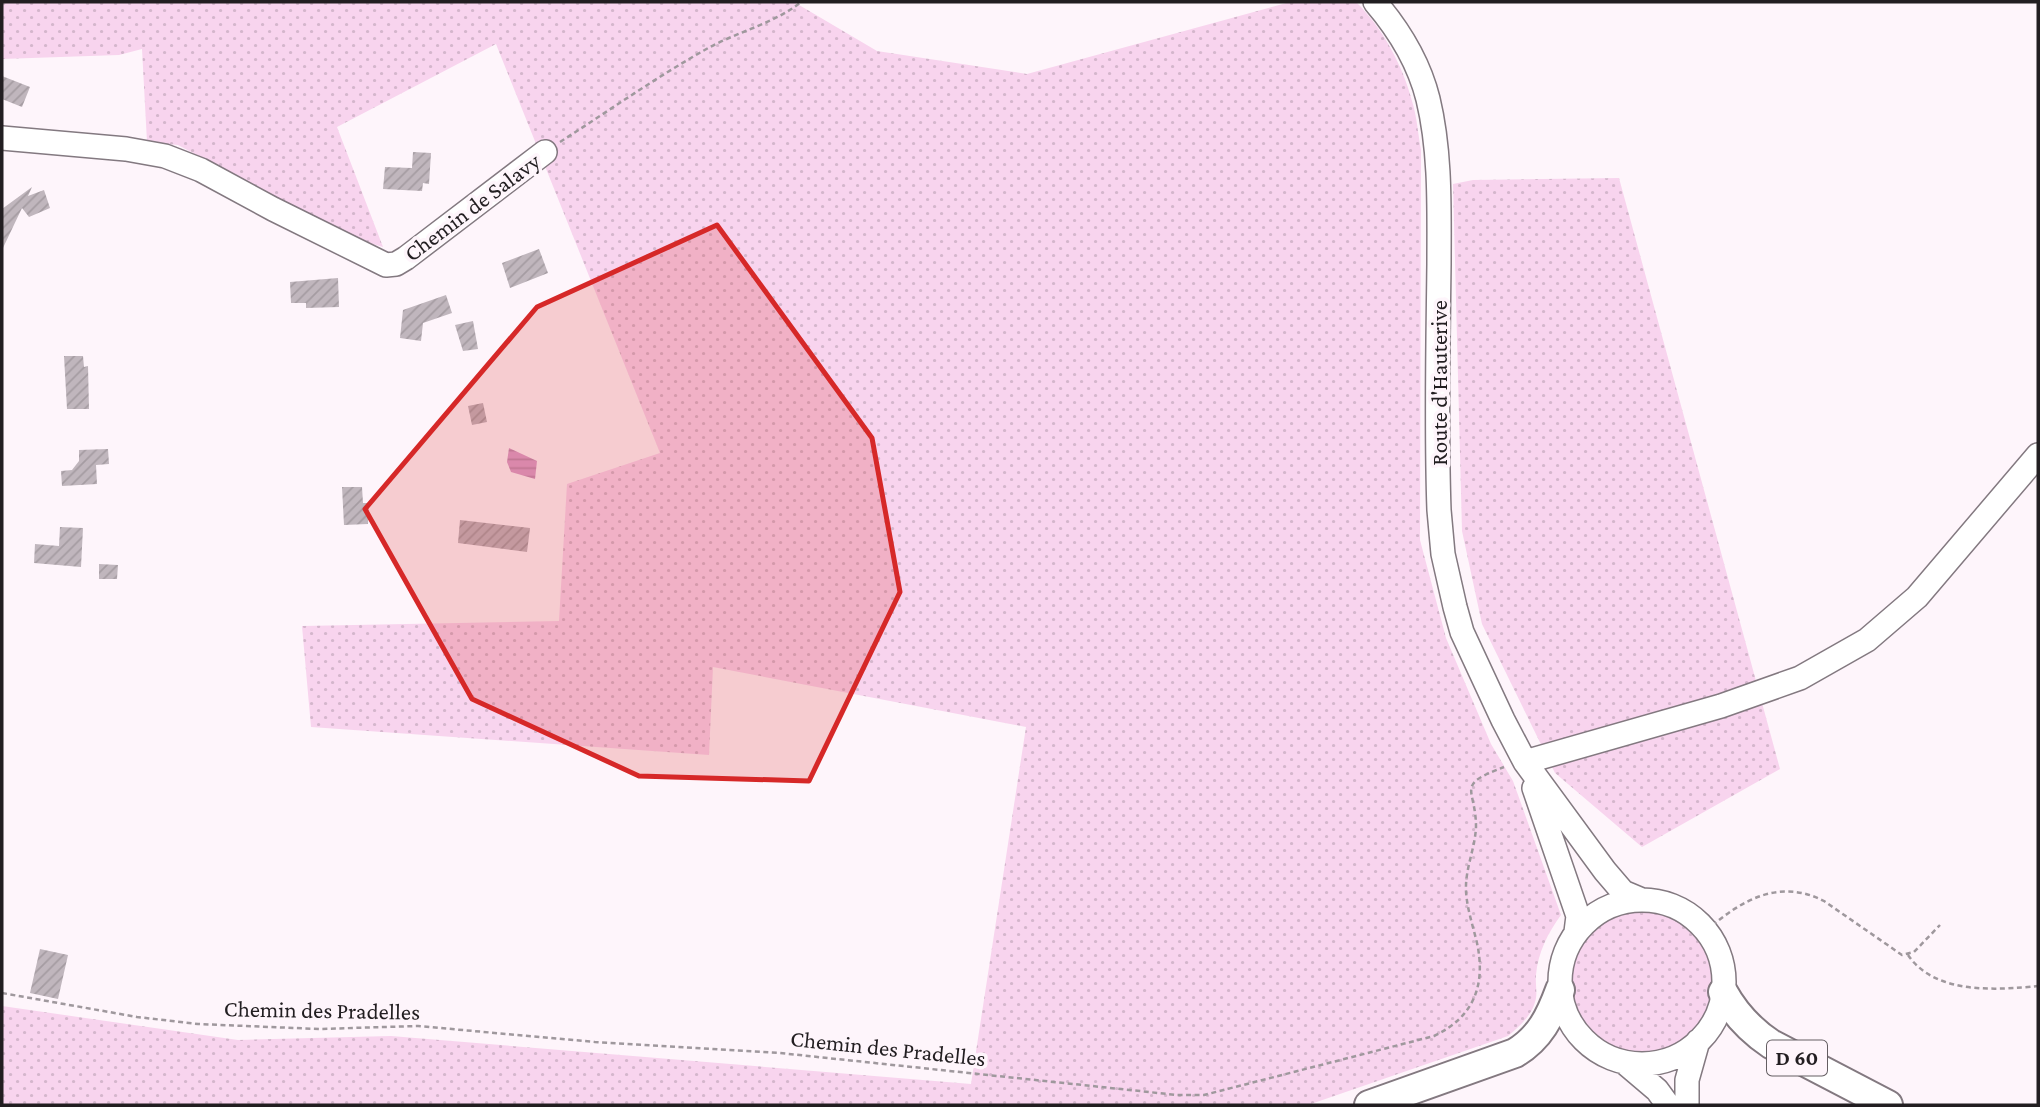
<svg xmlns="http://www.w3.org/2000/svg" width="2040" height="1107" font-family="'Crimson Pro',serif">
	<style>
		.grass { fill: url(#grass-dots) }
		.water { fill: url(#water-rules) }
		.building { fill: url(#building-hatch) }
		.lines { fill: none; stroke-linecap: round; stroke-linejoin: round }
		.minor-casing { stroke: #837980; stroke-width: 26 }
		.major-casing { stroke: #837980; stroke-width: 32 }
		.path { stroke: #9f989d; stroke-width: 2.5; stroke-dasharray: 5 3.5; stroke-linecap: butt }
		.minor { stroke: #fff; stroke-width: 23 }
		.major { stroke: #fff; stroke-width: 28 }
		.marked { fill: #d62828; fill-opacity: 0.2; stroke: #d62828; stroke-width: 5; stroke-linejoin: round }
		.labels { text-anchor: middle; stroke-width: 7; stroke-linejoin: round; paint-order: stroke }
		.shield { fill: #fef5fb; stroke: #645e62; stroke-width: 2 }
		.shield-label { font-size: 21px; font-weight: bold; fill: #221e21 }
		.street-label { font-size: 23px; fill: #221e21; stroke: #fef5fb }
	</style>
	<defs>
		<pattern id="grass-dots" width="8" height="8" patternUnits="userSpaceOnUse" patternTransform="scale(1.75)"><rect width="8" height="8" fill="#f8d4ee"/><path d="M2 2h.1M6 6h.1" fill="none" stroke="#d4b6cc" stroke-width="1.8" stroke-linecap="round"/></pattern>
		<pattern id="water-rules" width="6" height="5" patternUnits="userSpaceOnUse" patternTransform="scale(1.75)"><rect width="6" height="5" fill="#dba1cc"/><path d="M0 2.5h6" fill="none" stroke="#bc8aaf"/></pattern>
		<pattern id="building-hatch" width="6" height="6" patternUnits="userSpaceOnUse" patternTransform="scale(1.75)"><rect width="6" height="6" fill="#c0b6bd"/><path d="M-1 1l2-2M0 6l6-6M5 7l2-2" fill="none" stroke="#a59ca2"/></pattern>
	</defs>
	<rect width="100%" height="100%" fill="#fef5fb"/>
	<path class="grass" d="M2 2H794L877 51 1027 74 1290 2H1356C1382 27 1403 66 1412 101 1417 117 1418 134 1421 150L1420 540 1446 638 1491 744 1513 781 1561 915C1548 933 1538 952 1536 975 1535 984 1538 994 1535 1002 1531 1017 1518 1027 1508 1036L1308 1105H2V1006L238 1040 391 1036 971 1084 1026 727 713 667 709 755 311 727 302 626 559 621 567 484 660 453 496 44 337 127 383 247 355 239 178 145 147 142 142 49 119 55 2 59Z
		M1619 178 1780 769 1642 847 1555 773 1482 624 1462 531 1453 184 1473 180Z
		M1571 982a71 71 0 1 1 142 0a71 71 0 1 1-142 0Z"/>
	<path class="water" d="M509 448 537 461 535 479 511 472 507 462Z"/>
	<path class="building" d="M2 76 30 87 22 107 2 99Z
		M413 152 431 153 429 184 423 183 422 191 383 189 385 167 412 168Z
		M32 187 28 196 44 190 50 208 29 217 22 208 2 250V209Z
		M539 249 548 273 510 288 502 263Z
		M338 278 339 307 306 308V303H291L290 282Z
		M446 295 452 313 423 323 421 341 400 338 403 310Z
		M473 321 478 349 463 351 455 325Z
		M64 356H83L84 367 88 366 89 409H67Z
		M483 403 487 422 472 425 468 406Z
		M108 449 109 464 96 465 97 484 62 486 61 471 72 470 79 461V450Z
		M342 487H362L363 503H369L368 524 344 525Z
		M460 520 530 528 527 552 458 543Z
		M60 527 83 528 81 567 34 563 35 544 59 546Z
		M99 564 118 565 117 579H99Z
		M40 949 68 955 58 999 30 993Z"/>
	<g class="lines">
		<g class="minor-casing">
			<path id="minor" d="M1375 2C1399 30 1419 63 1428 99 1441 153 1439 210 1439 264 1438 346 1436 428 1439 510L1443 554 1455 607 1462 632 1503 720 1525 762 1605 871 1623 892 1642 900
				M2 138 126 149 165 156 201 170 273 209 386 265 396 264 406 258 545 152
				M1525 762 1721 706 1800 678 1867 640 1917 597 2038 455
				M1534 788 1578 916 1576 932
				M1560 982a82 82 0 1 1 164 0a82 82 0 1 1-164 0Z
				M1624 1062 1657 1090 1668 1105
				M1687 1105V1080L1698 1041"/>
		</g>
		<g class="major-casing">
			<path id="major" d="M1723 992C1735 1014 1750 1030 1771 1044L1888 1105
				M1369 1105 1515 1053C1540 1038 1550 1017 1560 990"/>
		</g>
		<path class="path" d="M560 142C610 110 658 76 710 47 740 31 775 23 801 2
			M1706 931C1741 900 1779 878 1824 901L1902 955 1914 952 1940 925
			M1908 955C1935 995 1997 990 2038 986
			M2 993 137 1017 198 1024 319 1029 418 1026 595 1042 780 1053 1177 1095H1204L1434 1036C1474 1017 1486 985 1477 943 1473 926 1467 909 1466 891 1465 869 1475 849 1476 827 1476 787 1454 786 1504 767"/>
		<use href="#minor" class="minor"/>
		<use href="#major" class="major"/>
	</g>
	<path class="marked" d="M717 225 872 438 900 592 809 781 639 776 472 699 365 509 537 307Z"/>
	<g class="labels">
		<rect class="shield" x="1767" y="1040.5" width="60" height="35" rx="5"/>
		<g class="shield-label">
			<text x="1797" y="1065">D 60</text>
		</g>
		<g class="street-label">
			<text transform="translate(472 207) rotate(-37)" y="8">Chemin de Salavy</text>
			<text transform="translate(1439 383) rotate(-90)" y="8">Route d'Hauterive</text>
			<text transform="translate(322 1010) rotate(1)" y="8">Chemin des Pradelles</text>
			<text transform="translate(888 1048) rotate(6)" y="8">Chemin des Pradelles</text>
		</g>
	</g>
	<rect width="2040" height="1107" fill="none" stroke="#221e21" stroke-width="7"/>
</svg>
